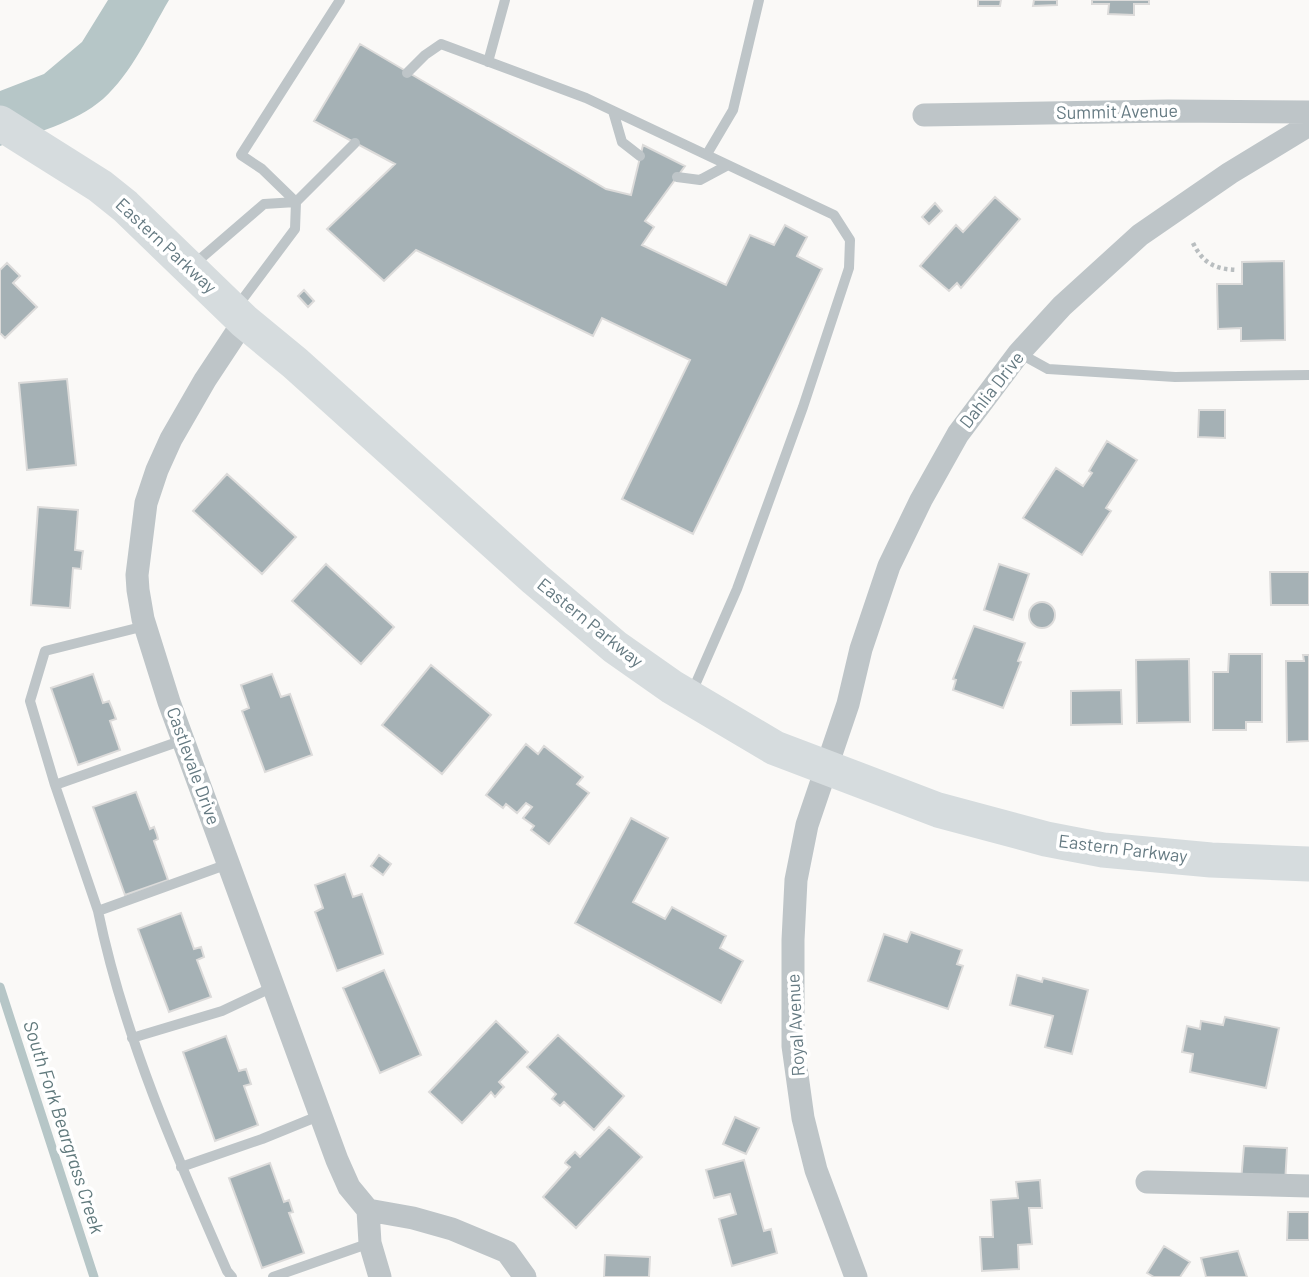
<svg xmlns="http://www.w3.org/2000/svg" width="1309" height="1277" font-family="Barlow,sans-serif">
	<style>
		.water { fill: #b6c6c7 }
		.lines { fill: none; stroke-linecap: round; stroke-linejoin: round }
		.stream { stroke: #b6c6c7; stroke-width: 9 }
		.building { fill: #a5b1b5; stroke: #dcdbda; stroke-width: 2 }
		.path { stroke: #b9bec0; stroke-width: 4.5; stroke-dasharray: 3.5 3.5; stroke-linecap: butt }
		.service { stroke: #bec5c8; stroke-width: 10 }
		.minor { stroke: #bec5c8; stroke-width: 23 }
		.primary { stroke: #d6dcde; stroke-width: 35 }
		.labels { text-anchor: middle; stroke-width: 7; stroke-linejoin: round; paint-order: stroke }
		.street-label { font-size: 18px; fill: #657a82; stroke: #fff }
		.water-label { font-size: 19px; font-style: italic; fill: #60797c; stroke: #fff }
	</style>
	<rect width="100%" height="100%" fill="#faf9f7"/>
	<path class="water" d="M108 0H169C150 32 132 73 103 99 75 123 34 133 0 146V91L44 74 82 42Z"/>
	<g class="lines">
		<path class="stream" d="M0 987 94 1277"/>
	</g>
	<path class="building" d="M978 0H1001L1000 6H978Z
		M1034 0H1057V5L1033 6Z
		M1092 0H1149V4H1134V15L1108 14 1109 4H1092Z
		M360 44 606 189 631 195 643 145 685 166 645 221 654 227 642 245 726 285 750 235 774 245 785 225 807 237 797 256 822 269 693 534 622 499 690 360 602 318 593 336 416 250 384 281 327 229 395 164 314 121Z
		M995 197 1020 219 961 288 957 283 949 291 920 266 956 225 963 232Z
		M935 203 942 211 929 224 922 217Z
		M1284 261 1285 340 1241 341V328L1218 329 1217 284H1242V262Z
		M7 263 20 276 13 283 37 307 5 338 0 333V270Z
		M304 290 314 301 308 307 298 296Z
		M67 379 76 465 27 470 19 383Z
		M1199 410H1225V438L1198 437Z
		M1107 441 1137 460 1106 508 1111 511 1082 555 1023 518 1056 468 1083 486 1092 473 1089 471Z
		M227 474 296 537 262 574 193 511Z
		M38 507 78 510 75 550 83 551 82 557 81 569 73 568 70 608 31 605Z
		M326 564 394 627 361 664 292 601Z
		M999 564 1029 574 1013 620 984 610Z
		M1270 572H1309V605H1271Z
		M1029 615a13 13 0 1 1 26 0a13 13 0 1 1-26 0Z
		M974 626 1025 643 1018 661 1021 662 1003 708 953 690 956 680 953 679Z
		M1229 654H1262V722H1246V730H1213V672H1228Z
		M1303 655H1309V741L1287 742 1286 661H1304Z
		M1189 659 1190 722 1137 723 1136 660Z
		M431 665 491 715 442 774 382 725Z
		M93 674 103 703 109 701 112 708 116 719 110 721 120 750 78 765 51 688Z
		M272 674 281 697 290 694 312 755 265 772 242 711 249 708 241 685Z
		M1121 690 1122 724 1071 725V691Z
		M526 744 538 754 544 746 583 777 577 784 589 793 549 844 531 830 534 826 523 818 532 807 526 803 517 813 506 804 503 808 486 795Z
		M136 792 150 829 154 827 157 835 158 839 154 841 168 880 125 895 93 807Z
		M631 818 668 838 633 902 665 919 672 907 726 936 720 948 743 961 721 1003 575 923Z
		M379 855 391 864 383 875 371 866Z
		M345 874 353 897 362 894 383 954 337 971 315 912 323 908 315 885Z
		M181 913 194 949 201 947 204 957 197 960 211 997 169 1012 138 929Z
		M911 932 962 950 957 964 963 966 948 1009 868 981 884 934 907 942Z
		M384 970 421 1055 380 1073 343 988Z
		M1017 975 1042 982 1043 978 1088 990 1072 1054 1045 1047 1053 1016 1010 1005Z
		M1225 1017 1279 1028 1266 1088 1190 1072 1193 1054 1182 1052 1187 1026 1200 1029 1201 1021 1223 1025Z
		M496 1021 528 1052 499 1082 504 1087 501 1090 495 1097 491 1092 462 1123 429 1092Z
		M558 1035 624 1096 594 1130 564 1102 560 1106 552 1099 556 1094 527 1067Z
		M226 1036 239 1071 246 1069 251 1084 244 1086 258 1125 215 1141 183 1052Z
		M735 1117 759 1128 746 1154 723 1144Z
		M609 1127 642 1157 576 1228 543 1197 570 1167 565 1163 566 1161 575 1152 580 1157Z
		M1244 1146 1287 1148 1285 1184 1241 1181Z
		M744 1160 764 1231 771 1229 777 1253 732 1266 719 1219 736 1214 730 1194 714 1198 706 1170Z
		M270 1163 284 1202 289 1200 293 1212 289 1213 304 1253 262 1268 229 1178Z
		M1040 1180 1042 1208H1029L1032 1244 1018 1245 1019 1269 982 1271 980 1237H993L991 1200 1018 1198 1016 1182Z
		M1288 1212H1309V1240H1287Z
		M1164 1246 1190 1262 1180 1277H1154L1147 1273Z
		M1238 1251 1247 1277H1206L1201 1258Z
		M605 1255 650 1257 649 1277H604Z"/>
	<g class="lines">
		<path class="path" d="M1193 243C1203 263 1214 269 1237 270"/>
		<path class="service" d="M488 62 505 0
			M407 73 425 55 441 44 586 98 834 215 850 240 849 268 803 407 737 589 692 692
			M613 111 622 142 640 156
			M707 154 733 110 759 0
			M677 177 700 180 728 165
			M296 202 262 169 241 155 340 0
			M192 266 264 204 296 202
			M236 308 295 229 296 202 355 143
			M1019 353 1048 369 1175 377 1309 375
			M145 626 45 651 30 701 55 785 183 740
			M55 785 98 911 228 864
			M98 911C124 1037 176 1155 227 1271L232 1277
			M132 1038 222 1011 273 987
			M181 1167 262 1139 321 1115
			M273 1277 370 1243"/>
		<path class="minor" d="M924 115 1168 111 1309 112
			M244 321 205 380 171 439 157 470 146 503 137 575 138 590 143 619 169 702 337 1160 349 1187 368 1210 370 1243 380 1277
			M1147 1182 1309 1186
			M368 1210 413 1218 452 1229 507 1252 525 1277
			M856 1277 816 1170 803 1118 793 1046V940L796 880 807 825 848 704 861 649 889 566 921 500 958 434 1019 353 1062 306 1140 235 1230 173 1309 125"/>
		<path class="primary" d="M0 123 100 186 125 206 244 321 295 363 535 579 615 647 672 687 775 748 938 810 1046 839 1103 850 1211 860 1309 864"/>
	</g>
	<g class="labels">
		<g class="street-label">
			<text transform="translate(1117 112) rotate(-1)" y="6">Summit Avenue</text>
			<text transform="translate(166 246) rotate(43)" y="6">Eastern Parkway</text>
			<text transform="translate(992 390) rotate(-52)" y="6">Dahlia Drive</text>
			<text transform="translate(590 623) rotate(39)" y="6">Eastern Parkway</text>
			<text transform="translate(193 766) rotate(70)" y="6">Castlevale Drive</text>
			<text transform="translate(1123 849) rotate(7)" y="6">Eastern Parkway</text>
			<text transform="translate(796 1025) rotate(-93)" y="6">Royal Avenue</text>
		</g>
		<g class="water-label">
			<text transform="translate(64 1127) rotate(72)" y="7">South Fork Beargrass Creek</text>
		</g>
	</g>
</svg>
